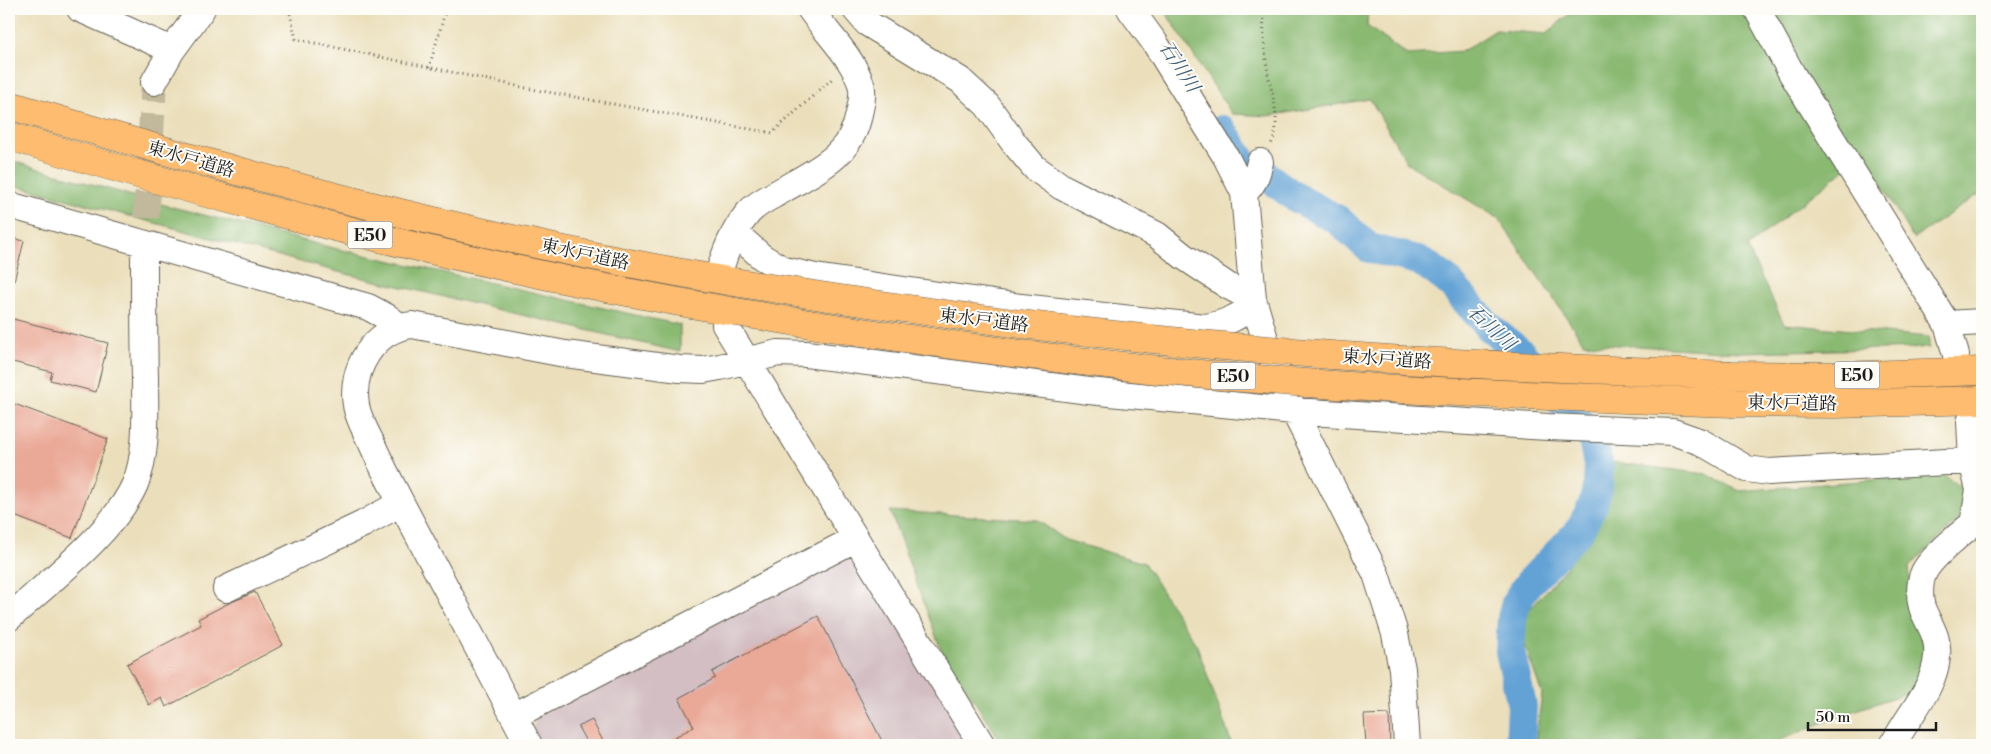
<svg xmlns="http://www.w3.org/2000/svg" width="1991" height="754" font-family="'Libre Bodoni','Noto Serif JP',serif">
	<style>
		.industrial { fill: #d2bec3 }
		.forest { fill: #8ab972; stroke: #536a47 }
		.lines { fill: none; stroke-linecap: round; stroke-linejoin: round }
		.river { stroke: #62a2d5; stroke-width: 30 }
		.building { fill: #eaa896 }
		.minor-tunnel { stroke: #c2b89b; stroke-width: 26; stroke-dasharray: 26 13; stroke-linecap: butt }
		.minor-casing { stroke: #646054; stroke-width: 28 }
		.highway-casing { stroke: #646054; stroke-width: 29 }
		.path { stroke: #646054; stroke-width: 3; stroke-dasharray: 1 4; stroke-linecap: butt }
		.minor { stroke: #fff; stroke-width: 26 }
		.highway { stroke: #fdbc70; stroke-width: 28 }
		.highway-bridge-casing { stroke: #646054; stroke-width: 29; stroke-linecap: butt }
		.highway-bridge { stroke: #fdbc70; stroke-width: 28 }
		.labels { text-anchor: middle; stroke-width: 4; stroke-linejoin: round; paint-order: stroke }
		.shield { fill: #fdfcf7; stroke: #605f5e; stroke-width: 1 }
		.shield-label { font-size: 16px; font-weight: bold; fill: #1c1c1c }
		.street-label { font-size: 18px; fill: #1c1c1c; stroke: #fdfcf7 }
		.water-label { font-size: 19px; font-style: italic; fill: #3f5f78; stroke: #fdfcf7 }
	</style>
	<rect width="100%" height="100%" fill="#fdfcf7"/>
	<filter id="ink" filterUnits="userSpaceOnUse"><feTurbulence type="fractalNoise" baseFrequency=".02" numOctaves="2"/><feDisplacementMap in="SourceGraphic" scale="10" xChannelSelector="R" yChannelSelector="G"/><feConvolveMatrix kernelMatrix="1 2 1 2 8 2 1 2 1" color-interpolation-filters="sRGB"/></filter>
	<filter id="wash" filterUnits="userSpaceOnUse"><feTurbulence type="fractalNoise" baseFrequency=".0096" numOctaves="4" result="noise"/><feDisplacementMap in="SourceGraphic" scale="20" xChannelSelector="R" yChannelSelector="G"/><feGaussianBlur stdDeviation="1.12" result="paint"/><feColorMatrix in="noise" values="0 0 0 0 0 0 0 0 0 0 0 0 0 0 0 0 0 1.4 0 .05"/><feComposite in="paint" operator="in"/></filter>
	<g filter="url(#wash)">
		<rect width="100%" height="100%" fill="#ebdfbb"/>
		<path class="industrial" d="M840 555 856 558 974 745H541L533 730 536 717Z"/>
		<path class="forest" d="M1166 9H1368L1367 26 1407 55 1463 51 1496 30 1546 34 1575 9H1982V192L1913 239 1864 154 1747 247 1784 324 1929 337V348L1740 352 1584 343 1498 218 1407 163 1370 99 1268 116 1232 114 1168 16Z
			M9 160 153 202 329 247 680 325V352L342 273 9 184Z
			M1611 462 1706 474 1740 491 1943 474 1966 492 1958 520 1909 567 1913 616 1927 651 1920 688 1834 718 1769 745H1535L1542 694 1517 623 1567 567Z
			M890 511 1037 520 1066 540 1144 563 1197 646 1232 745H1003L941 650Z"/>
		<g class="lines">
			<path class="river" d="M1222 130 1245 165 1250 169 1264 174 1295 197 1338 220 1369 248 1418 260 1434 270 1448 281 1492 330 1520 352 1593 439 1599 469 1598 485 1593 505 1579 531 1529 583 1521 594 1516 603 1512 618 1510 651 1522 706 1520 745"/>
		</g>
		<g id="blocks">
			<path class="building" d="M9 237 24 241 14 281 9 280Z
				M9 318 108 343 96 392 50 380 52 372 9 361Z
				M9 402 108 439 72 538 9 514Z
				M255 592 283 645 166 707 162 698 149 705 127 664 201 625 198 619 227 604Z
				M818 616 884 745H659L694 727 679 698 715 678 712 672Z
				M1389 714 1390 745H1366L1364 715Z
				M592 720 605 745H588L578 727Z"/>
		</g>
	</g>
	<g filter="url(#ink)">
		<use href="#blocks" fill-opacity="0" stroke="#646054" stroke-width="1"/>
		<g class="lines">
			<path class="minor-tunnel" d="M144 257 154 82"/>
			<g class="minor-casing">
				<path id="minor" d="M80 9 172 50
					M855 9 867 23 960 80 987 105 1014 143 1035 168 1062 187 1157 235 1183 256 1228 286 1253 299
					M1130 9 1155 43 1226 157 1244 193 1253 299 1268 349 1294 411 1376 574 1395 634 1402 669 1407 745
					M1757 9 1792 74 1947 324 1956 355
					M154 82 172 50 202 9
					M1244 193C1254 184 1257 175 1260 162
					M9 205 368 307 387 317 399 326
					M735 233 762 257 784 270 815 277 1021 307 1205 327C1225 324 1238 317 1255 305
					M721 266C727 247 736 227 749 212 756 205 766 199 774 195 810 173 851 159 859 114 861 105 864 93 861 84 851 55 827 34 810 9
					M1947 324 1982 322
					M725 325 982 745
					M1970 422 1972 461 1979 490 1973 524
					M226 589 363 524 401 503
					M9 618C47 583 115 531 135 484 148 454 145 410 145 378 144 338 144 298 144 257
					M514 716 855 539
					M529 745C489 670 449 594 409 518 396 493 383 469 372 444 366 432 358 418 356 405 350 369 374 329 412 325L565 354 680 369 703 370 720 367 778 353 806 354 1089 391 1294 411 1548 427 1673 432 1701 442 1747 469 1769 472 1982 460
					M1893 745C1907 716 1934 690 1937 657 1939 636 1930 627 1923 610 1919 600 1919 582 1924 572 1931 557 1968 527 1982 517"/>
			</g>
			<g class="highway-casing">
				<path id="highway" d="M9 105C247 177 488 241 734 282
					M9 136C248 209 490 270 736 312
					M1731 375 1835 376 1982 371
					M1733 403 1835 404 1982 400"/>
			</g>
			<path class="path" d="M289 9 296 39 531 89 772 133 834 77
				M1264 9C1263 28 1264 47 1267 67 1270 91 1284 123 1270 146
				M429 68 446 9"/>
			<use href="#minor" class="minor"/>
			<use href="#highway" class="highway"/>
			<g class="highway-bridge-casing">
				<path id="highway-bridge" d="M734 282C956 319 1179 346 1404 360 1513 367 1622 370 1731 375
					M736 312C873 335 1011 354 1150 369 1344 390 1538 396 1733 403"/>
			</g>
			<use href="#highway-bridge" class="highway-bridge"/>
		</g>
	</g>
	<g class="labels">
		<g class="shield">
			<rect x="347.5" y="221.5" width="45" height="27" rx="4"/>
			<rect x="1834.5" y="361.5" width="45" height="27" rx="4"/>
			<rect x="1210.5" y="362.5" width="45" height="27" rx="4"/>
		</g>
		<g class="shield-label">
			<text x="370" y="241">E50</text>
			<text x="1857" y="381">E50</text>
			<text x="1233" y="382">E50</text>
		</g>
		<g class="street-label">
			<text transform="translate(191 159) rotate(16)" y="6">東水戸道路</text>
			<text transform="translate(585 254) rotate(12)" y="6">東水戸道路</text>
			<text transform="translate(984 320) rotate(7)" y="6">東水戸道路</text>
			<text transform="translate(1387 359) rotate(4)" y="6">東水戸道路</text>
			<text transform="translate(1792 403) rotate(1)" y="6">東水戸道路</text>
		</g>
		<g class="water-label">
			<text transform="translate(1180 66) rotate(57)" y="7">石川川</text>
			<text transform="translate(1492 327) rotate(43)" y="7">石川川</text>
		</g>
	</g>
	<rect width="1991" height="754" fill="none" stroke="#fdfcf7" stroke-width="30"/>
	<path d="M1808 722v8h128v-8" fill="none" stroke="#1c1c1c" stroke-width="2.5"/>
	<text x="1816" y="722" font-size="15" fill="#1c1c1c" stroke="#fdfcf7" stroke-width="4" paint-order="stroke">50 m</text>
</svg>
